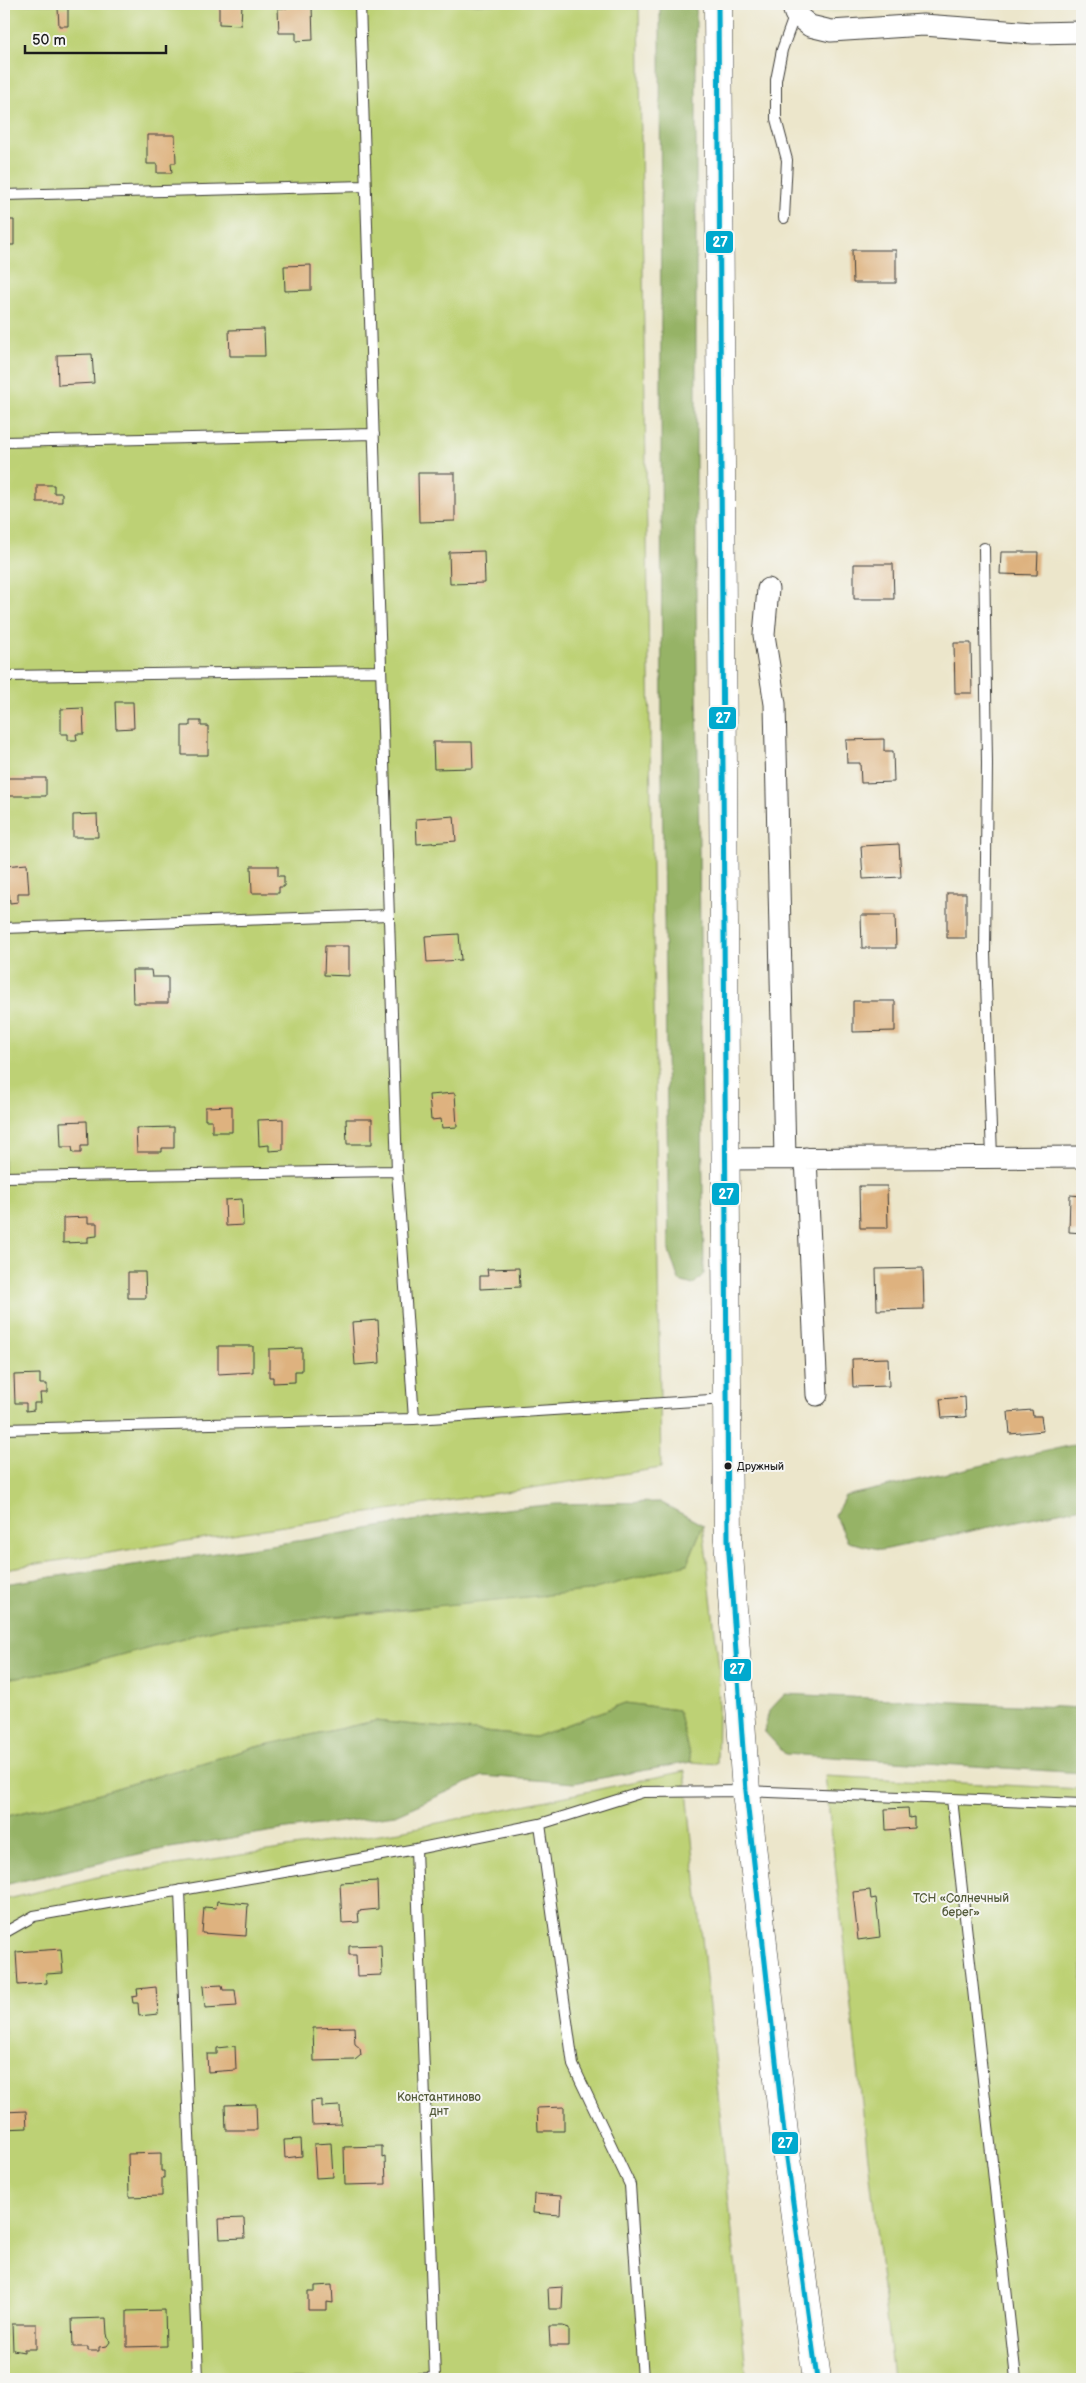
<svg xmlns="http://www.w3.org/2000/svg" width="1086" height="2383" font-family="'Balsamiq Sans',sans-serif">
	<style>
		.built { fill: #dddebc }
		.green { fill: #bdd174; stroke: #6c7648 }
		.forest { fill: #96b366; stroke: #596841 }
		.building { fill: #deb27f }
		.lines { fill: none; stroke-linecap: round; stroke-linejoin: round }
		.lane-casing { stroke: #3b3a36; stroke-width: 12 }
		.street-casing { stroke: #3b3a36; stroke-width: 23 }
		.secondary-casing { stroke: #3b3a36; stroke-width: 29 }
		.lane { stroke: #fff; stroke-width: 10 }
		.street { stroke: #fff; stroke-width: 21 }
		.secondary { stroke: #fff; stroke-width: 28 }
		.bus-1-casing { stroke: #f6f6f2; stroke-width: 9 }
		.bus-1 { stroke: #00a9ce; stroke-width: 5 }
		.bus-dot { fill: #1c1c1c; stroke: #f6f6f2; stroke-width: 2 }
		.labels { text-anchor: middle; stroke-width: 4; stroke-linejoin: round; paint-order: stroke }
		.bus-label { font-size: 11px; fill: #1c1c1c; stroke: #f6f6f2; text-anchor: start }
		.park-label { font-size: 12px; fill: #545b3b; stroke: #f6f6f2 }
		.line-badge { stroke: #f6f6f2; stroke-width: 2 }
		.badge-label { font-size: 14px; text-anchor: middle; font-weight: bold; fill: #fff }
	</style>
	<rect width="100%" height="100%" fill="#f6f6f2"/>
	<filter id="ink" filterUnits="userSpaceOnUse"><feTurbulence type="fractalNoise" baseFrequency=".02" numOctaves="2"/><feDisplacementMap in="SourceGraphic" scale="10" xChannelSelector="R" yChannelSelector="G"/><feConvolveMatrix kernelMatrix="1 2 1 2 8 2 1 2 1" color-interpolation-filters="sRGB"/></filter>
	<filter id="wash" filterUnits="userSpaceOnUse"><feTurbulence type="fractalNoise" baseFrequency=".0096" numOctaves="4" result="noise"/><feDisplacementMap in="SourceGraphic" scale="20" xChannelSelector="R" yChannelSelector="G"/><feGaussianBlur stdDeviation="1.12" result="paint"/><feColorMatrix in="noise" values="0 0 0 0 0 0 0 0 0 0 0 0 0 0 0 0 0 1.4 0 .05"/><feComposite in="paint" operator="in"/></filter>
	<g filter="url(#wash)">
		<rect width="100%" height="100%" fill="#ece6cb"/>
		<path class="built" d="M805 4H952L806 15Z"/>
		<path class="green" d="M4 4H639L661 1468 4 1569Z
			M703 1525 719 1668 717 1764 691 1762 678 1710 625 1703 535 1737 375 1721 256 1747 93 1795 4 1817V1679L64 1670 224 1627 415 1609 687 1564Z
			M685 1771 747 2379H4V1900L101 1876 400 1831Z
			M825 1776 1082 1789V2379H893Z"/>
		<path class="forest" d="M660 4H696V596L704 1274 693 1285 679 1281 669 1251 662 780Z
			M1082 1443V1507L883 1550 848 1542 835 1515 845 1496Z
			M660 1502 703 1525 687 1564 588 1591 224 1627 64 1670 4 1679V1584L304 1540 446 1515 556 1504Z
			M785 1694 1082 1708V1773L785 1754 764 1731 769 1711Z
			M625 1703 678 1710 691 1762 574 1783 483 1776 395 1815 280 1830 152 1851 4 1885V1817L93 1795 256 1747 375 1721 535 1737Z"/>
		<g id="blocks">
			<path class="building" d="M219 4H242L241 25 219 24Z
				M290 4H299V7L312 6 313 40 296 41V33H279L278 8H290Z
				M58 8H68V26H59Z
				M147 135H175L176 163H171L172 173H157V164H147Z
				M4 220H14V245H4Z
				M852 250H896V283H853Z
				M311 265V290L285 291 284 266Z
				M264 329 265 356H230L229 330Z
				M92 354 94 383 58 385 57 355Z
				M1078 400H1082V435H1078Z
				M418 473H455V521L419 522Z
				M37 485H54V493H62V502H37Z
				M484 551 485 583 450 584 449 552Z
				M1001 552H1038L1037 575 1000 574Z
				M854 564H893L894 599H854Z
				M954 643H971L972 693H955Z
				M115 702H133L134 728 116 729Z
				M83 708 84 734H76L77 740H68V734H61V709Z
				M190 721H201V726H208V755H182V726H190Z
				M884 739V751H893L894 782 861 783 860 763H847L846 740Z
				M433 742H472L473 768 434 769Z
				M4 778H46V796H4Z
				M4 805H7V819H4Z
				M97 814 98 837H73V815Z
				M454 816 456 841 417 844 416 819Z
				M899 844 901 877 863 879 861 846Z
				M27 864 29 893H18V902L10 903 9 894 4 895V866Z
				M251 866H278V876H284V887H279V893H252Z
				M947 893H966V938H947Z
				M861 915H895L896 948H862Z
				M459 934 461 960 427 962 425 936Z
				M325 946H349V976L324 975Z
				M132 970H151L152 977H168V1003H133Z
				M853 1001H895V1031L853 1032Z
				M455 1093 457 1127 442 1128 441 1119 431 1120 429 1095Z
				M232 1106V1132H212V1120H205V1107Z
				M283 1119V1150L269 1151V1145L259 1146 258 1120Z
				M346 1119H372V1144H347Z
				M87 1121 88 1146H81V1153H73L72 1147H61L60 1122Z
				M174 1127V1148H162V1152H137L136 1128Z
				M859 1186H887L888 1228H860Z
				M1070 1195 1082 1196V1233L1069 1232Z
				M242 1199 243 1225 226 1226 225 1200Z
				M88 1217V1223H97V1236L88 1237V1242L63 1243V1218Z
				M519 1268 520 1287 480 1289V1276H488L487 1269Z
				M923 1268 924 1309 877 1310 876 1269Z
				M128 1272H145L146 1298H128Z
				M378 1320 380 1363 355 1365 352 1322Z
				M218 1346H253V1372L218 1374Z
				M302 1348V1371H295V1382L273 1383V1377H269V1349Z
				M888 1358 889 1386 853 1387 852 1359Z
				M40 1374V1384H47V1393H40L41 1403H34V1410L26 1411V1403H15L14 1375Z
				M965 1397 966 1417 942 1418 940 1399Z
				M1032 1410 1033 1416H1041L1043 1431 1010 1434 1008 1412Z
				M908 1808 909 1818 914 1817V1828L886 1830 885 1809Z
				M377 1881 378 1909 358 1911 359 1922 342 1923 340 1883Z
				M870 1890 871 1899 876 1898 880 1937 858 1940 853 1892Z
				M217 1901 248 1904 246 1936 202 1933 204 1907 216 1908Z
				M381 1945 382 1975 357 1976 356 1955H349V1946Z
				M61 1949 63 1973 46 1974 47 1983 18 1985 16 1952Z
				M222 1985 223 1990H235L237 2006 205 2008 203 1986Z
				M156 1987 158 2014 139 2016 138 2003H133L132 1997 138 1996 137 1989Z
				M354 2027 355 2044 360 2048 361 2055 355 2060 314 2061 313 2028Z
				M235 2046 236 2070 208 2072 207 2054H217V2048Z
				M322 2100V2107L340 2106 341 2124 312 2125 311 2101Z
				M256 2104 257 2130H226L225 2105Z
				M564 2107V2131H538L537 2108Z
				M26 2111 27 2128 4 2129V2112Z
				M301 2139 302 2156 285 2158 284 2140Z
				M331 2143 333 2177 316 2178 314 2144Z
				M382 2146V2158L385 2157 386 2184 345 2185 344 2147Z
				M161 2153V2171H164V2178H162V2196L129 2197 128 2154Z
				M534 2194 561 2196 560 2215 533 2213Z
				M244 2218 245 2238 220 2239 219 2219Z
				M332 2285 333 2303 327 2302V2310H308V2291H315V2286Z
				M563 2287 562 2309H549L548 2288Z
				M165 2310 166 2346 127 2347V2311Z
				M106 2318 107 2334 110 2342 107 2346 99 2347V2351H88V2347H73L72 2319Z
				M12 2324H36V2349H24V2352L13 2350Z
				M549 2326H563L569 2328V2346H550Z"/>
		</g>
	</g>
	<g filter="url(#ink)">
		<use href="#blocks" fill-opacity="0" stroke="#3b3a36" stroke-width="1"/>
		<g class="lines">
			<g class="lane-casing">
				<path id="lane" d="M360 4 397 1171 414 1419 726 1399
					M4 195 366 186
					M784 218 787 160 776 119V80L782 50 795 14
					M4 442 374 434
					M984 548 987 764 985 953 992 1158
					M4 676 381 671
					M4 928 389 915
					M4 1177 397 1171
					M4 1429 414 1419
					M952 1799 1016 2379
					M416 1849 435 2379
					M180 1890 198 2379
					M4 1933 34 1916 416 1849 540 1824
					M402 2379 435 2378
					M643 2379 630 2185 573 2065 540 1824 643 1792 746 1791 1082 1804"/>
			</g>
			<g class="street-casing">
				<path id="street" d="M792 4 795 14 810 26 831 31 923 25 1033 33 1082 32
					M768 589 764 635 775 704 785 1158
					M806 1158 817 1395
					M725 1159 1082 1157"/>
			</g>
			<g class="secondary-casing">
				<path id="secondary" d="M718 4 728 1540 746 1791 786 2151 817 2379"/>
			</g>
			<use href="#lane" class="lane"/>
			<use href="#street" class="street"/>
			<use href="#secondary" class="secondary"/>
			<g class="bus-1-casing">
				<path id="bus-1" d="M718 4 728 1540 746 1791 786 2151 817 2379"/>
			</g>
			<use href="#bus-1" class="bus-1"/>
		</g>
	</g>
	<circle class="bus-dot" cx="728" cy="1466" r="4.5"/>
	<g class="labels">
		<g class="bus-label">
			<text x="737" y="1470">Дружный</text>
		</g>
		<g class="park-label">
			<text x="961" y="1902">ТСН «Солнечный<tspan x="961" dy="14">берег»</tspan></text>
			<text x="439" y="2101">Константиново<tspan x="439" dy="14">днт</tspan></text>
		</g>
	</g>
	<g class="line-badge">
		<rect x="705" y="230" width="29" height="24" rx="5" fill="#00a9ce"/>
		<rect x="708" y="706" width="29" height="24" rx="5" fill="#00a9ce"/>
		<rect x="711" y="1182" width="29" height="24" rx="5" fill="#00a9ce"/>
		<rect x="723" y="1658" width="29" height="24" rx="5" fill="#00a9ce"/>
		<rect x="771" y="2131" width="28" height="24" rx="5" fill="#00a9ce"/>
	</g>
	<g class="badge-label">
		<text x="720" y="247">27</text>
		<text x="723" y="723">27</text>
		<text x="726" y="1199">27</text>
		<text x="737" y="1674">27</text>
		<text x="785" y="2148">27</text>
	</g>
	<rect width="1086" height="2383" fill="none" stroke="#f6f6f2" stroke-width="20"/>
	<path d="M25 45v8h141v-8" fill="none" stroke="#1c1c1c" stroke-width="2.5"/>
	<text x="32" y="45" font-size="15" fill="#1c1c1c" stroke="#f6f6f2" stroke-width="4" paint-order="stroke">50 m</text>
</svg>
